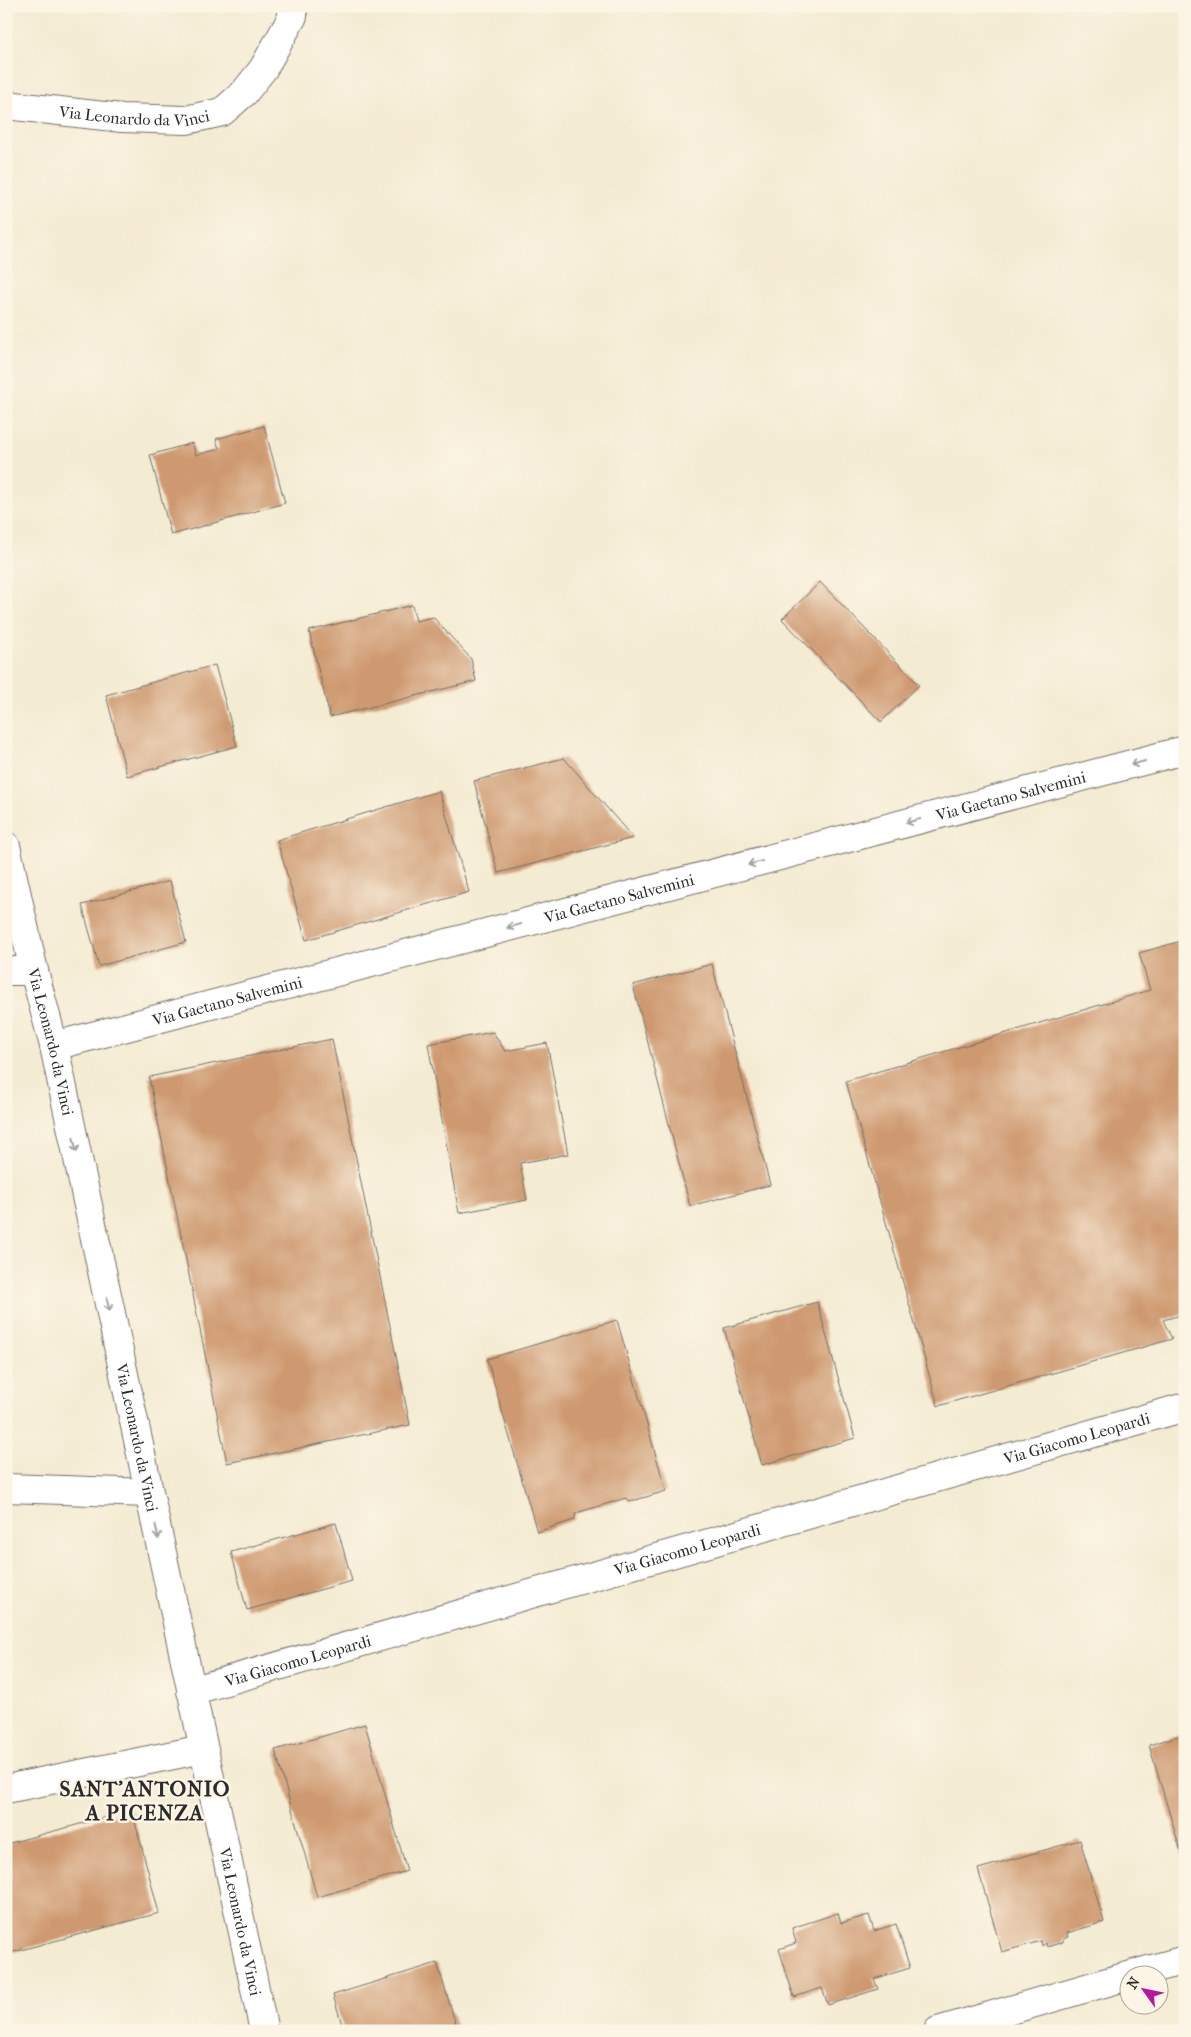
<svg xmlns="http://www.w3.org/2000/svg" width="1191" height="2037" font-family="'IM FELL French Canon',serif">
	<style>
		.building { fill: #ce9970 }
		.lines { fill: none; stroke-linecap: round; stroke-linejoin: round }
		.minor-casing { stroke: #716e66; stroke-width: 30 }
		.minor { stroke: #fff; stroke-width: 28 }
		.oneway { stroke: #a0a0a0 }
		.labels { text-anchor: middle; stroke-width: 5; stroke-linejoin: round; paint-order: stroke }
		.street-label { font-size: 16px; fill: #2b2b2b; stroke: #fcf5e5 }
		.district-label { font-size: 21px; font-weight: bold; letter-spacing: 1px; fill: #2b2b2b; stroke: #fcf5e5 }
	</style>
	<rect width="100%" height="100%" fill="#fcf5e5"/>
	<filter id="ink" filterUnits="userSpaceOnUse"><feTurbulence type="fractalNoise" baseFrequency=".02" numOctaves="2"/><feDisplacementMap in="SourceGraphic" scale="10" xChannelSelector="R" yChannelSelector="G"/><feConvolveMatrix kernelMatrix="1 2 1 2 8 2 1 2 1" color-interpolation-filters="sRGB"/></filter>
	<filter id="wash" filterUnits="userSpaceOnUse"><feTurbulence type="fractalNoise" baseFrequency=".0096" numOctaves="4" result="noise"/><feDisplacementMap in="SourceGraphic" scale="20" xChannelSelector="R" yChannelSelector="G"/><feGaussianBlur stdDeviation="1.12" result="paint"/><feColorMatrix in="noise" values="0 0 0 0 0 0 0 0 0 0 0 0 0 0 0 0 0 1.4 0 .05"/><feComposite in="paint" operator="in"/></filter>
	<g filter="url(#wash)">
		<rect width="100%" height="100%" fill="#f4ebd3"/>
		<g id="blocks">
			<path class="building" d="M264 426 285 503 171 535 150 455 192 443 196 455 219 449 216 439Z
				M820 582 919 685 881 722 782 619Z
				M412 605 416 621 433 617 471 659 476 681 330 717 309 631Z
				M215 665 237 746 127 776 106 695Z
				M564 758 633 838 498 873 474 781Z
				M439 791 469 892 306 940 277 840Z
				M170 881 186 942 99 966 82 905Z
				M1185 940V1314L1163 1320 1172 1339 938 1406 846 1081 1150 990 1139 953Z
				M712 964 770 1185 690 1206 633 985Z
				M493 1032 505 1051 547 1043 568 1154 520 1163 527 1200 459 1213 428 1044Z
				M332 1039 410 1425 227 1463 149 1077Z
				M817 1302 855 1438 762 1465 724 1328Z
				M617 1320 666 1491 629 1502 626 1498 576 1513 574 1520 537 1532 487 1359Z
				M336 1523 352 1581 247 1610 231 1552Z
				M365 1724 407 1871 317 1897 275 1750Z
				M1185 1734V1862H1184L1149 1745Z
				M132 1810 159 1913 6 1954V1844Z
				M1080 1840 1104 1922 1067 1933 1068 1937 1063 1939V1942L1047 1947 1046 1943 1042 1946 1041 1941 1002 1952 978 1869Z
				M838 1913 841 1923 869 1915 874 1931 896 1924 910 1968 874 1979 878 1989 828 2005 822 1988 794 1997 779 1949 796 1943 792 1928Z
				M437 1963 458 2031H344L333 1995Z"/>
		</g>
	</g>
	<g filter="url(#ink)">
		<use href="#blocks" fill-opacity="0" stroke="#716e66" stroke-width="1"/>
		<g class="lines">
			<g class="minor-casing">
				<g id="minor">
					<path id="s1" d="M6 105 122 118 186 120 222 112 244 93 263 69 293 16 291 6"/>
					<path id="s2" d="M6 846 34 971 54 1046 264 2031"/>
					<path d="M6 971H34"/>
					<path id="s3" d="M54 1046 1185 750"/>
					<path d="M6 1488 149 1493"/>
					<path id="s4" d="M191 1691 1185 1407"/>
					<path d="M6 1789 203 1749"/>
					<path d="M1134 1974 1185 1960"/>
					<path d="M938 2031 1128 1976"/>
				</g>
			</g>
			<use href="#minor" class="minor"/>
		</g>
		<defs><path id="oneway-shaft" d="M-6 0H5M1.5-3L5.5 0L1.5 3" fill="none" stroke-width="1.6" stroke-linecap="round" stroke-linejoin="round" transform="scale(1.25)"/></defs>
		<g class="oneway">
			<use href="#oneway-shaft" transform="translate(1138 763) rotate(165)"/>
			<use href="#oneway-shaft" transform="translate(913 821) rotate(165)"/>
			<use href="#oneway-shaft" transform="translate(755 863) rotate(165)"/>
			<use href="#oneway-shaft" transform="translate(514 926) rotate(165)"/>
			<use href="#oneway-shaft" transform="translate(75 1145) rotate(78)"/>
			<use href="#oneway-shaft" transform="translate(108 1304) rotate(78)"/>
			<use href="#oneway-shaft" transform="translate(157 1532) rotate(78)"/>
		</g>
	</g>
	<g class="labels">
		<g class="street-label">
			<text dy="6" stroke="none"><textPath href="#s1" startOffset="129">Via Leonardo da Vinci</textPath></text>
			<text dy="6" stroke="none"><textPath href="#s3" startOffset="989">Via Gaetano Salvemini</textPath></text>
			<text dy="6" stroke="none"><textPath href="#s3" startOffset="584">Via Gaetano Salvemini</textPath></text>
			<text dy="6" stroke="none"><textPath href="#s3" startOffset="179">Via Gaetano Salvemini</textPath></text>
			<text dy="6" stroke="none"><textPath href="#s2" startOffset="201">Via Leonardo da Vinci</textPath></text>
			<text dy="6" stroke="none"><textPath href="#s2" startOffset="606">Via Leonardo da Vinci</textPath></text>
			<text dy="6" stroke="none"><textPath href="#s4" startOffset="921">Via Giacomo Leopardi</textPath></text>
			<text dy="6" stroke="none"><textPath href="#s4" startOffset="516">Via Giacomo Leopardi</textPath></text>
			<text dy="6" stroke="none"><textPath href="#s4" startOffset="111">Via Giacomo Leopardi</textPath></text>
			<text dy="6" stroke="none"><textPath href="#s2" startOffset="1101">Via Leonardo da Vinci</textPath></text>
		</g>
		<g class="district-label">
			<text x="145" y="1796">SANT'ANTONIO<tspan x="145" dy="24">A PICENZA</tspan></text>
		</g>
	</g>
	<rect width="1191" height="2037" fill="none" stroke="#fcf5e5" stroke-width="25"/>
	<g transform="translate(1144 1990) rotate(303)"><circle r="24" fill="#fcf5e5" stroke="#a8a49b"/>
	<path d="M0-4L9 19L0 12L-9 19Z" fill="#b5179e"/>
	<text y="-8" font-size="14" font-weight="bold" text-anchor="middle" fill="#2b2b2b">N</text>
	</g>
</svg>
